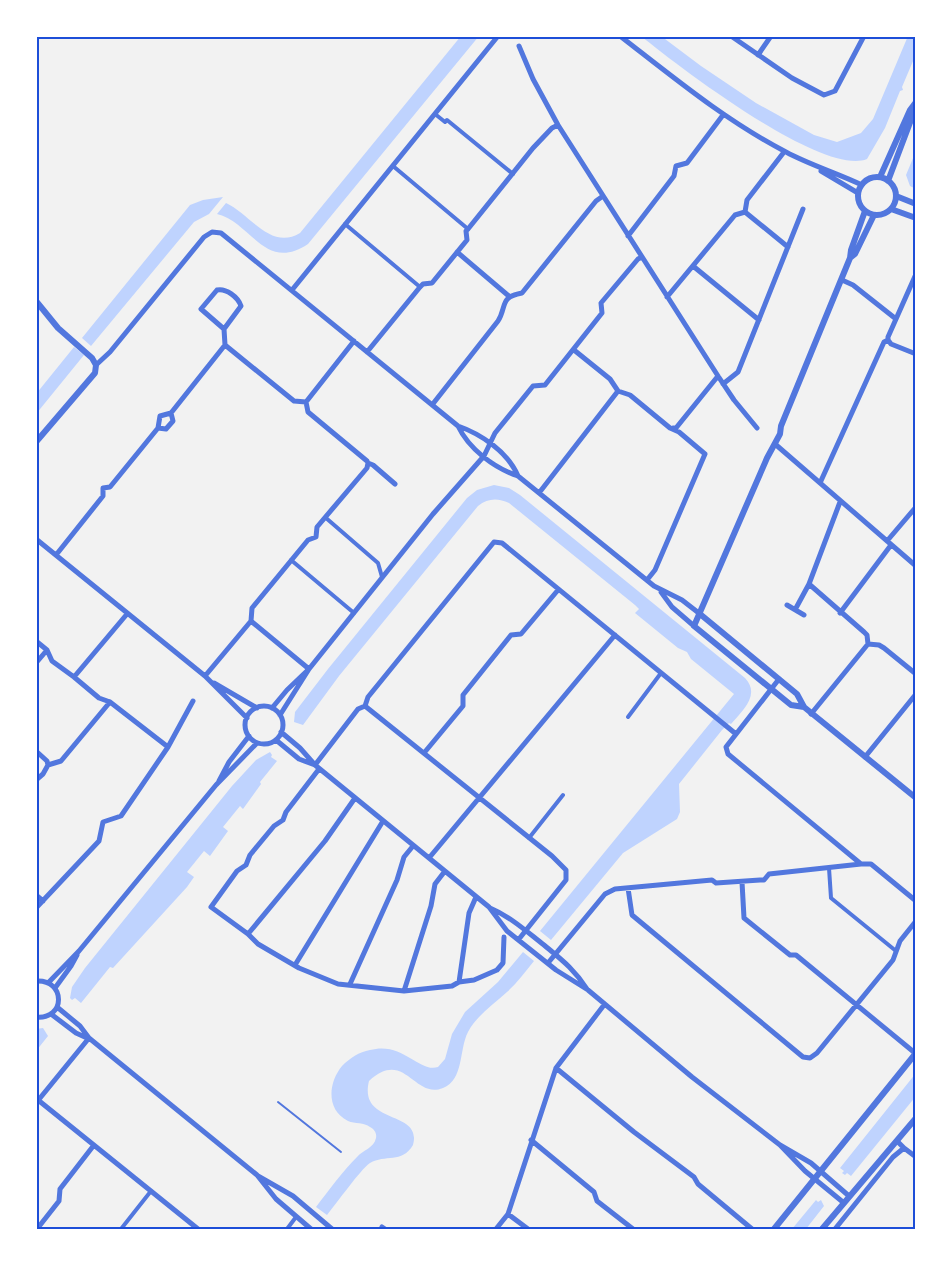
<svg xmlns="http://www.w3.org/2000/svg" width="952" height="1265" font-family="Helvetica,sans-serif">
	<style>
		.water { fill: #bfd3fe }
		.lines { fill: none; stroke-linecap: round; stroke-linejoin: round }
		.service { stroke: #5277de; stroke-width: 2 }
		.pedestrian { stroke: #5277de; stroke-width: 4 }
		.minor { stroke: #5277de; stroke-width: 5 }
		.tertiary { stroke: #5277de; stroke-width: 6 }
		.neatline { fill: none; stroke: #1d4ed8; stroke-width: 2 }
	</style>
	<rect width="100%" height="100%" fill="#f2f2f2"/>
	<path class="water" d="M461 36H479L308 244C265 273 251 222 217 214L226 203C250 214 271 251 300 233Z
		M641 36H661L701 66 756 103 814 135 837 142 861 133 873 119 908 36H916V54L902 87 903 90 900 91 885 128 867 159C823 177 679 67 641 36Z
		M916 151V189L910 186 906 175Z
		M223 197 209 214 194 222 91 346 82 338 190 205 203 200Z
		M74 347 84 355 36 414V394Z
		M494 485 509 488 520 495 745 678C761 695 742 711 731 724L729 723 722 730 679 784 680 812 677 819 623 853 551 940 540 931 734 694 691 659 687 652 678 648 635 613 639 609 635 605 509 503C498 498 488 498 478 506L339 676 303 725 294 722 295 712 328 669 467 498 477 490Z
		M270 752 272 755 271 757 277 761 260 782 261 784 243 809 240 806 223 827 228 831 210 856 204 851 187 872 194 877 187 887 113 968 110 967 81 1003 75 998 72 1000 70 998 72 987 85 968 232 786 256 760Z
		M523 952 534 961C525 972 517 983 507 992 493 1005 477 1015 468 1032 459 1049 464 1080 443 1088 414 1100 405 1048 369 1081 358 1126 423 1109 413 1145 402 1164 385 1154 370 1163 360 1170 337 1203 327 1215L316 1207C329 1190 342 1172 357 1157 363 1150 374 1148 376 1138 377 1133 374 1129 370 1127 364 1122 355 1124 348 1121 326 1110 328 1083 342 1066 350 1058 359 1052 370 1050 403 1041 419 1073 438 1067L445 1059 452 1034 465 1012 498 982Z
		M43 1028 48 1036 36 1051V1029Z
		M916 1073V1096L851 1176 847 1173 845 1175 842 1173 844 1171 840 1168Z
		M816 1200 818 1202 821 1200 824 1206 806 1229H792Z"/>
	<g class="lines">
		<path class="service" d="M278 1102 341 1152"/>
		<path class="pedestrian" d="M435 114 445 122 447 120 513 174
			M393 166 468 229
			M345 224 420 287
			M326 518 378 563 382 577
			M291 560 354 613
			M628 717 661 673
			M529 838 563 795
			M829 868 831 898 896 951
			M121 1229 151 1191
			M287 1229 296 1217"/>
		<path class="minor" d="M620 36C673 77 726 121 786 152 810 165 837 173 862 185
			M731 36 792 78 824 95 835 91 864 36
			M519 46 533 79 558 125 718 376 734 400 757 428
			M758 55 771 36
			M821 171 858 193
			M745 212 788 247
			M628 236 674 176 676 166 687 163 723 115
			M457 252 510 297
			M693 266 759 320
			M842 280 853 285 896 319
			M292 290 498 36
			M667 297 735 215 745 212 747 200 784 152
			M888 340 891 344 916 354
			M225 345 294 401 306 402 354 341
			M574 350 610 379 618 391 630 395 670 428 679 432 705 454 655 570 647 580
			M367 352 420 287 423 284 432 283 467 240 466 231 468 229 533 148 552 128 558 125
			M96 365 110 352 204 237 212 232 221 233 458 426C481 434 508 452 518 476
			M723 384 738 372 803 209
			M306 402 308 412 367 461 368 463 373 465 395 484
			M432 405 498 321C507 307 499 297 522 293L596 201 603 196
			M458 426C469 449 494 468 518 476L654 586 682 600 700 614
			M158 428 166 429 173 421 171 413
			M673 428H676L718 376
			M775 444 916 566
			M820 483 884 342 888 340V337L916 274
			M539 493 618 391
			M840 502 809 584 864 632 867 635 868 644 879 645 884 648 916 674
			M36 539 205 676 247 718
			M887 541 916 507
			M56 555 103 496V488L110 487 158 428 160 416 171 413 225 345 224 329 241 306C238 297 226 288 217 290L201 309 224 329
			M661 592 672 607 694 626
			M787 605 804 615
			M796 608 809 584
			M840 613 891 545
			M251 621 309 669 433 514 484 456 495 433 533 386 545 385 602 313 601 303 638 259 642 257
			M36 641 47 650 52 661 74 677 127 614
			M36 663 47 650
			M205 676 251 621 252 608 308 540 316 537 317 527 367 468 368 463
			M74 677 99 698 110 702 168 747
			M779 679 726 747 728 754 861 864H871L916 901
			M214 683 257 708
			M365 706 552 856 566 870V880L519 939
			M245 725a19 19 0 1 1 38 0a19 19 0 1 1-38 0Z
			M272 708 287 690 309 669 280 715
			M811 714 868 644
			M736 734 502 543 494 542 368 697 365 706 358 709 315 765 489 907 507 931 556 970 588 990 692 1077 780 1145
			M276 740 299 759 315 765 300 748 281 732
			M36 751 47 761 48 765
			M424 753 463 706V695L511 635 521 634 558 590
			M865 757 916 694
			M48 765 61 761 110 702
			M319 769 286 812 283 820 274 826 250 855 246 865 237 871 211 907 248 934 258 944 299 968 338 984 404 991 452 986 459 982 474 980 497 970 503 963 504 937
			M36 780 43 774 48 765
			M219 781 229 762 249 736
			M429 858 615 635
			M742 882 744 918 790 955H796L915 1053
			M628 888 632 915 803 1057 810 1058 817 1053 893 960 900 941 916 921
			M36 895 43 901
			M36 908 99 841 103 822 121 816 168 747 193 701
			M490 908C511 917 526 931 544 945 562 960 574 969 587 989
			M248 934 325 841 355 798
			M548 963 605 894 615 889 712 880 716 883 760 880H764L769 874 861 864
			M295 965 383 821
			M36 981C66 979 66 1020 36 1017
			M459 982 469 913 476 897
			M48 983 79 951 216 785 257 743
			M350 984 397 880 404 857 413 846
			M55 988 71 966 77 955
			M404 991 431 906 435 884 445 871
			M57 1007 80 1026 89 1038 257 1175 276 1199 311 1229
			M51 1014 76 1033 87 1038
			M556 1068 634 1132 694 1177 698 1184 752 1229
			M38 1100 198 1229
			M36 1103 89 1038
			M531 1140 594 1192 597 1201 633 1229
			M897 1141 904 1148 916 1157
			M258 1176 293 1196 332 1229
			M844 1203 805 1171 780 1145 811 1163 849 1196
			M508 1214 528 1229
			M382 1227 385 1229
			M37 1229 59 1201 60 1189 94 1145
			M496 1229 508 1214 556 1068 604 1005
			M835 1229 893 1157 904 1148"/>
		<path class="tertiary" d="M858 196a19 19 0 1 1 38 0a19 19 0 1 1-38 0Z
			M880 177 910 110 916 102
			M888 181 914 112V106
			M896 196 916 204
			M891 209 916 218
			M850 258 855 254 874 215
			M36 301 58 328 92 358 96 365 95 373 36 442
			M700 614 797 694 804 707 916 798
			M804 707 791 705 694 626 767 458 780 434 781 426 850 258 851 250 865 211
			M774 1229 916 1053
			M822 1229 916 1118"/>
	</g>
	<rect width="952" height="1265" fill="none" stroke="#ffffff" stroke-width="75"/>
	<rect x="38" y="38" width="876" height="1190" class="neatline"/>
</svg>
